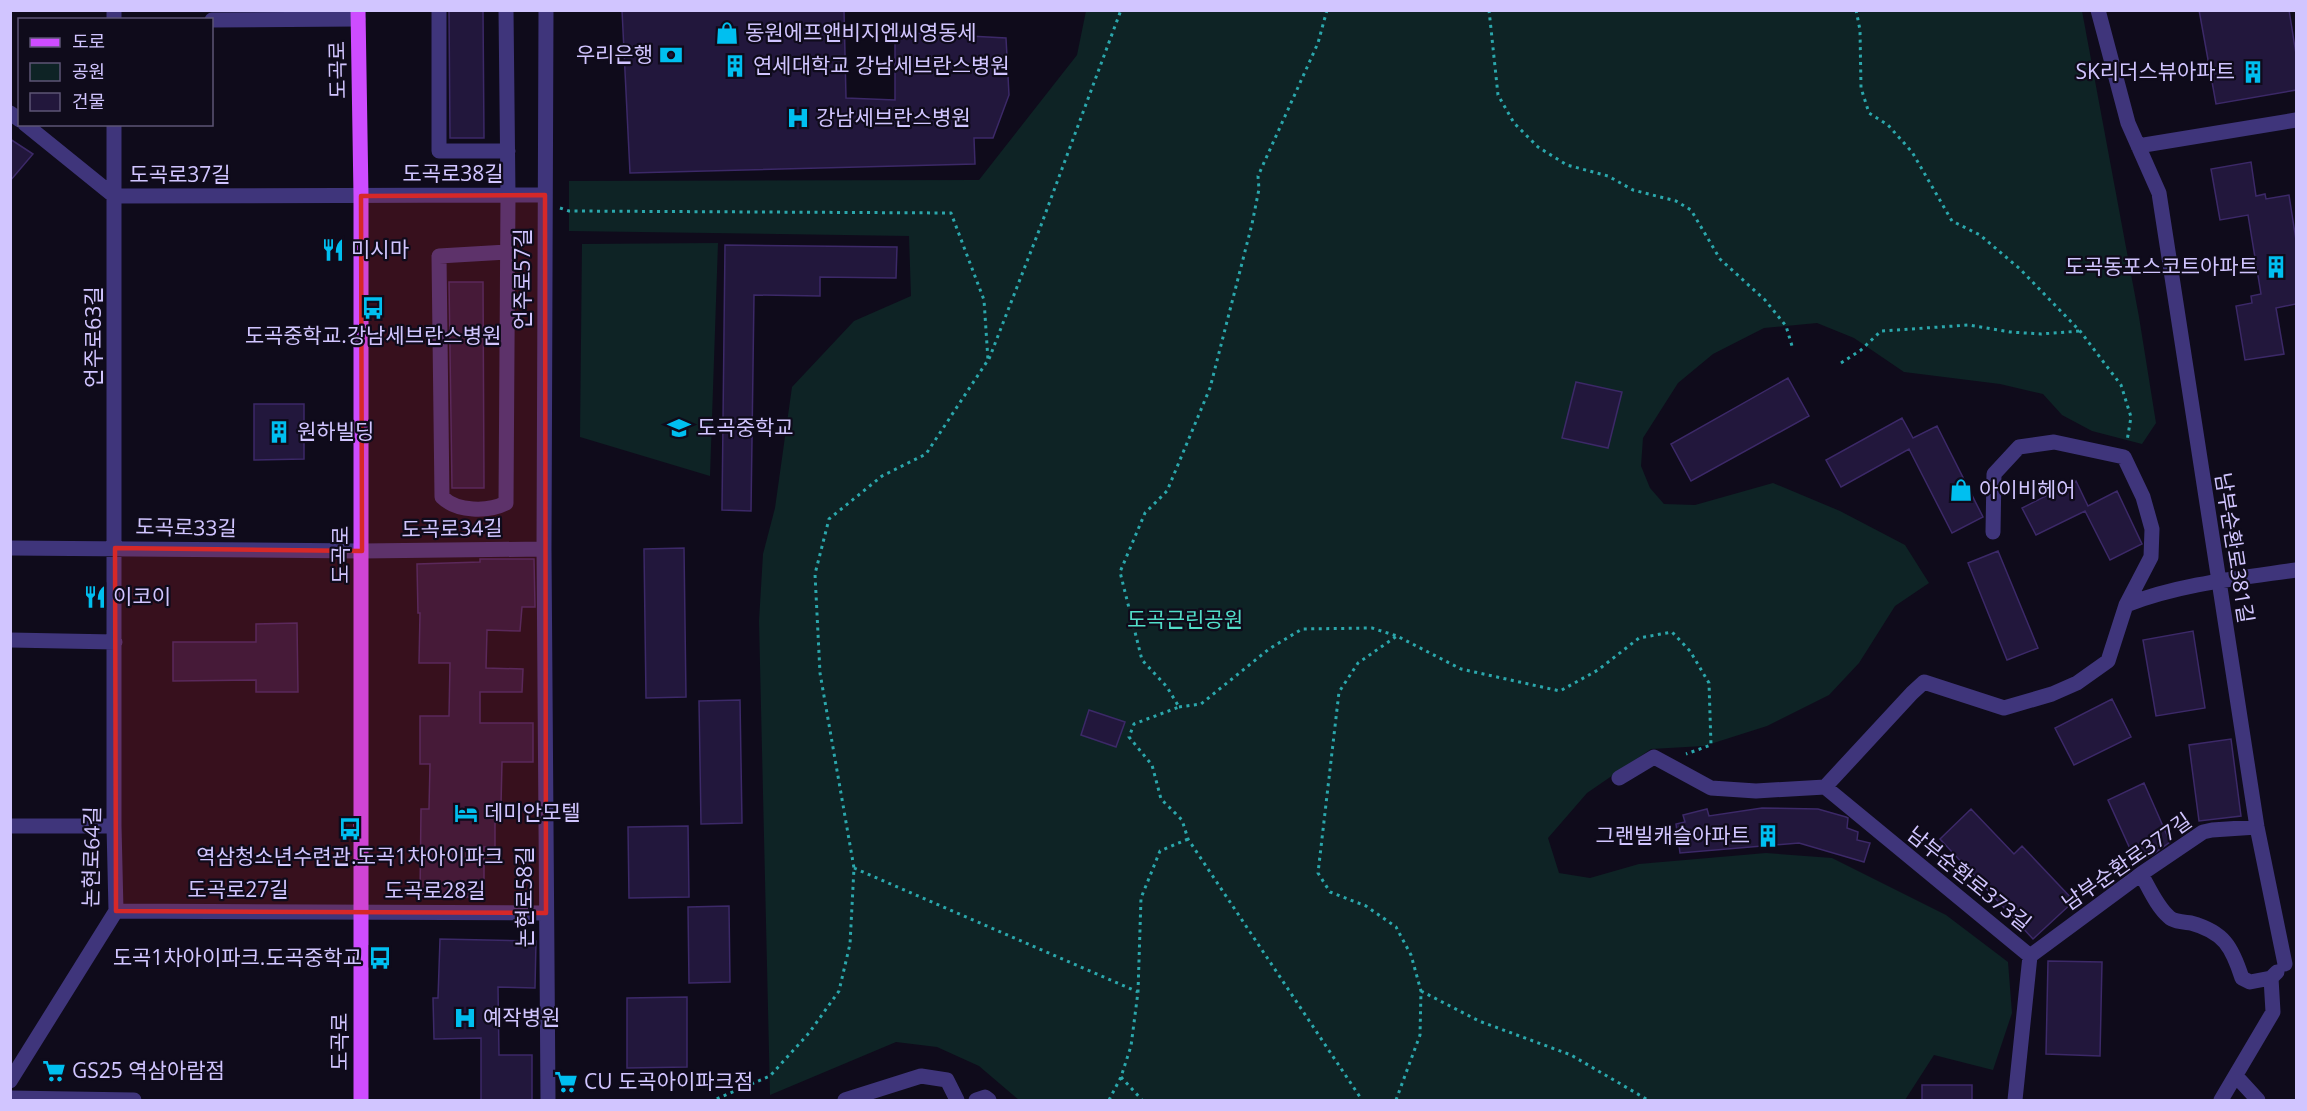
<svg xmlns="http://www.w3.org/2000/svg" width="2307" height="1111" font-family="'Open Sans','Noto Sans KR',sans-serif">
	<style>
		.green { fill: #0e2325 }
		.building { fill: #22173c; stroke: #3c2968; stroke-width: 1.5 }
		.lines { fill: none; stroke-linecap: round; stroke-linejoin: round }
		.path { stroke: #2ba7ac; stroke-width: 3; stroke-dasharray: 3 4.5; stroke-linecap: butt }
		.minor { stroke: #3f357b; stroke-width: 15 }
		.major { stroke: #ce4cff; stroke-width: 15 }
		.marked { fill: #d62828; fill-opacity: 0.2; stroke: #d62828; stroke-width: 4.5; stroke-linejoin: round }
		.labels { text-anchor: middle; stroke-width: 4.5; stroke-linejoin: round; paint-order: stroke }
		.poi-label { font-size: 21px; fill: #d1c5ff; stroke: #0f0b1b; text-anchor: start }
		.street-label { font-size: 21px; fill: #d1c5ff; stroke: #0f0b1b }
		.park-label { font-size: 21px; fill: #52dec9; stroke: #0f0b1b }
	</style>
	<rect width="100%" height="100%" fill="#0f0b1b"/>
	<path class="green" d="M1086 11H2082L2139 317 2156 423 2142 444 2092 431 2062 415 2043 394 2000 384 1904 372 1854 338 1817 323 1764 328 1713 354 1678 383 1643 438 1641 466 1650 488 1664 504 1695 505 1773 483 1840 511 1905 545 1929 583 1895 606 1859 663 1829 695 1767 726 1704 746 1651 749 1587 793 1548 838 1559 873 1590 878 1639 864 1766 853 1832 858 1946 915 2008 962 2012 1013 1993 1070 1934 1055 1905 1100H1019L979 1066 937 1047 896 1042 770 1095 759 621 763 554 775 508 792 387 854 321 911 296 909 236 569 231V181L979 180 1077 55Z
		M718 243 710 476 580 437 582 244Z"/>
	<path class="building" d="M449 10H483L484 138H450Z
		M622 10H844L846 98 895 100V32L1006 38 1009 95 993 138H974L975 164 630 173Z
		M2199 10H2289L2296 54V90L2216 104Z
		M10 139 33 154 10 181Z
		M2251 162 2256 196 2265 194 2266 199 2289 195 2296 240V304L2276 308 2284 354 2245 360 2236 306 2252 303 2251 296 2261 294 2248 215 2220 220 2211 169Z
		M725 245 897 247 896 278 820 277V296L754 295 751 511 722 510Z
		M449 282H483L484 488H452Z
		M1788 378 1809 416 1691 481 1671 444Z
		M1576 382 1622 392 1608 448 1562 438Z
		M254 404H304V459L254 460Z
		M1902 418 1913 438 1937 426 1983 517 1952 533 1909 449 1841 487 1826 460Z
		M2076 481 2088 506 2117 491 2142 544 2110 560 2085 511 2036 535 2022 508Z
		M684 548 686 697 646 698 644 549Z
		M1998 551 2038 648 2007 660 1968 563Z
		M480 559H534L535 607H522L520 631 487 630 486 668 523 669 522 692H480V723H533V762H502L501 805H495V847H484V897H420L421 809H429L430 764H420V716H449L450 663H419L420 613H418L417 564 480 562Z
		M297 623 298 692H256V680L173 681V642H256V624Z
		M2193 631 2205 708 2156 716 2143 640Z
		M2112 699 2131 737 2074 765 2055 728Z
		M740 700 742 823 701 824 699 701Z
		M1089 710 1125 722 1116 747 1081 735Z
		M2231 739 2241 816 2199 821 2189 745Z
		M2144 783 2170 842 2152 855 2136 862 2108 800Z
		M1762 808 1818 809 1846 817 1848 818 1847 828 1858 832 1857 840 1870 843 1864 862 1799 843 1680 853 1676 824 1685 822 1683 815 1707 809 1709 816Z
		M1971 809 2014 854 2022 846 2074 901 2033 939 1940 839Z
		M688 826 689 897 629 898 628 827Z
		M729 906 730 982 689 983 688 907Z
		M440 939 536 941 535 988 498 987 499 1055H532V1101H481V1038L434 1039 433 998H438Z
		M2048 961 2102 962 2100 1056 2046 1054Z
		M687 997V1067L627 1068V998Z
		M1922 1085H1972V1101H1922Z"/>
	<g class="lines">
		<path class="path" d="M1327 10 1318 43 1258 176 1259 189 1252 224 1210 388 1167 491 1145 513 1120 572 1142 660 1167 687 1179 707 1134 724 1129 737 1152 765 1161 799 1182 820 1188 839 1362 1100
			M1489 10 1498 95 1514 123 1538 147 1567 165 1608 176 1633 190 1676 201 1691 210 1720 259 1765 300 1786 326 1792 346
			M1856 10 1860 30 1861 88 1869 113 1888 125 1912 152 1952 221 1980 235 2020 269 2080 331 2121 385 2131 417 2127 441
			M560 208 569 211 951 213 984 300 988 360 926 454 882 476 829 519 815 574 820 673 854 868 850 944 839 991 809 1033 770 1076 714 1100
			M989 359 1040 228 1121 10
			M1841 363 1861 350 1881 331 1969 325 2010 332 2041 334 2080 331
			M1179 707 1201 704 1269 649 1302 629 1372 628 1397 636 1461 669 1560 691 1598 670 1639 638 1672 632 1690 651 1709 683 1711 745 1686 754
			M854 868 1138 992
			M1421 991 1479 1021 1571 1055 1648 1100
			M1121 1077 1142 1100
			M1109 1100 1121 1077 1131 1046 1138 992 1141 898 1160 851 1188 839
			M1396 1100 1420 1035 1421 991 1411 955 1396 927 1366 906 1330 892 1318 873 1339 692 1358 663 1397 636"/>
		<path class="minor" d="M439 10V151H508
			M506 10 508 195 506 503C488 512 457 512 442 497L439 256 507 252
			M546 10 544 549 548 1100
			M2098 10 2128 123 2159 193 2257 827 2285 964
			M114 20V10
			M212 20 358 19
			M10 113 20 120
			M25 124 114 196 545 195
			M2138 146 2296 120
			M10 548 362 551 544 549
			M2126 605C2179 584 2240 578 2296 570
			M10 640 115 642
			M1619 778 1654 757 1711 788 1756 791 1825 787 1912 693 1924 682 2004 708 2052 694 2077 683 2108 661 2126 605 2151 557 2152 529 2143 497 2124 457 2054 442 2019 447 1994 474 1993 532
			M1825 787 2030 956
			M10 826H114
			M2141 874C2149 888 2157 907 2169 917 2174 922 2185 922 2191 923 2224 932 2232 947 2242 978L2250 982 2271 978
			M116 911 546 913
			M2030 956 2141 874 2203 832 2212 830 2257 827
			M2236 1076 2258 1100
			M10 1081 116 911 114 826V124
			M10 1098 134 1100
			M845 1100 921 1076 947 1080 957 1100
			M976 1100 985 1097 989 1100
			M2015 1100 2030 956
			M2221 1100 2273 1012 2271 978 2277 972"/>
		<path class="major" d="M358 10 361 196V1100"/>
	</g>
	<path class="marked" d="M545 195 546 913 116 911 115 548 362 551 361 196Z"/>
	<defs>
		<g id="shop-bare" transform="scale(1.8)"><path d="M-5-2.5h2.3a2.7 3.5 0 0 1 5.4 0H5L5.5 6h-11ZM-1.5-2.5h3a1.5 2.3 0 0 0-3 0Z" fill="#00bff0" stroke="#0f0b1b" stroke-width="2.5" paint-order="stroke"/></g>
		<g id="bank-bare" transform="scale(1.8)"><path d="M-6-4H6V4H-6ZM0-2.3a2.3 2.3 0 1 0 0 4.6a2.3 2.3 0 1 0 0-4.6Z" fill="#00bff0" stroke="#0f0b1b" stroke-width="2.5" paint-order="stroke"/></g>
		<g id="building-bare" transform="scale(1.8)"><path d="M-4-6H4V6H1V3H-1V6H-4ZM-2.5-4.3h1.7v1.8h-1.7ZM.8-4.3h1.7v1.8H.8ZM-2.5-1h1.7V.8h-1.7ZM.8-1h1.7V.8H.8Z" fill="#00bff0" stroke="#0f0b1b" stroke-width="2.5" paint-order="stroke"/></g>
		<g id="hospital-bare" transform="scale(1.8)"><path d="M-5-5h3v3.5h4V-5h3V5h-3V1.5h-4V5h-3Z" fill="#00bff0" stroke="#0f0b1b" stroke-width="2.5" paint-order="stroke"/></g>
		<g id="restaurant-bare" transform="scale(1.8)"><path d="M-5-6h1v4h1v-4h1v4h1v-4h1v5L-1.5 .5V6h-2V.5L-5-1ZM5-6V6H3V1.5H1.5Q1.5-4 5-6Z" fill="#00bff0" stroke="#0f0b1b" stroke-width="2.5" paint-order="stroke"/></g>
		<g id="bus-bare" transform="scale(1.8)"><path d="M-5-6H5V4H4V6H2V4H-2V6H-4V4H-5ZM-3.5-4V0h7V-4ZM-3.5 1.2v1.5H-2V1.2ZM2 1.2v1.5H3.5V1.2Z" fill="#00bff0" stroke="#0f0b1b" stroke-width="2.5" paint-order="stroke"/></g>
		<g id="school-bare" transform="scale(1.8)"><path d="M0-5L7-2L0 1L-7-2ZM-4 1L0 2.5L4 1V4Q0 6-4 4Z" fill="#00bff0" stroke="#0f0b1b" stroke-width="2.5" paint-order="stroke"/></g>
		<g id="hotel-bare" transform="scale(1.8)"><path d="M-6-4.5h1.5V1H6V5H4.5V3h-9V5H-6ZM-4 0a1.8 1.8 0 1 1 3.6 0ZM.5 0V-2.5h3Q6-2.5 6 0Z" fill="#00bff0" stroke="#0f0b1b" stroke-width="2.5" paint-order="stroke"/></g>
		<g id="supermarket-bare" transform="scale(1.8)"><path d="M-6-5.5h2.5l.6 2H6L4.5 2H-2.5L-4.4-4H-6ZM-1.5 3.2a1.3 1.3 0 1 0 .1 0ZM3 3.2a1.3 1.3 0 1 0 .1 0Z" fill="#00bff0" stroke="#0f0b1b" stroke-width="2.5" paint-order="stroke"/></g>
	</defs>
	<g fill-rule="evenodd">
		<use href="#shop-bare" x="727" y="33"/>
		<use href="#bank-bare" x="671" y="55"/>
		<use href="#building-bare" x="735" y="66"/>
		<use href="#building-bare" x="2253" y="72"/>
		<use href="#hospital-bare" x="798" y="118"/>
		<use href="#restaurant-bare" x="333" y="250"/>
		<use href="#building-bare" x="2276" y="267"/>
		<use href="#bus-bare" x="373" y="308"/>
		<use href="#school-bare" x="679" y="428"/>
		<use href="#building-bare" x="279" y="432"/>
		<use href="#shop-bare" x="1961" y="490"/>
		<use href="#restaurant-bare" x="95" y="597"/>
		<use href="#hotel-bare" x="466" y="813"/>
		<use href="#bus-bare" x="350" y="829"/>
		<use href="#building-bare" x="1768" y="836"/>
		<use href="#bus-bare" x="380" y="958"/>
		<use href="#hospital-bare" x="465" y="1018"/>
		<use href="#supermarket-bare" x="54" y="1071"/>
		<use href="#supermarket-bare" x="566" y="1082"/>
	</g>
	<g class="labels">
		<g class="poi-label">
			<text x="745" y="40">동원에프앤비지엔씨영동세</text>
			<text x="653" y="62" text-anchor="end">우리은행</text>
			<text x="753" y="73">연세대학교 강남세브란스병원</text>
			<text x="2235" y="79" text-anchor="end">SK리더스뷰아파트</text>
			<text x="816" y="125">강남세브란스병원</text>
			<text x="351" y="257">미시마</text>
			<text x="2258" y="274" text-anchor="end">도곡동포스코트아파트</text>
			<text x="373" y="343" text-anchor="middle">도곡중학교.강남세브란스병원</text>
			<text x="697" y="435">도곡중학교</text>
			<text x="297" y="439">원하빌딩</text>
			<text x="1979" y="497">아이비헤어</text>
			<text x="113" y="604">이코이</text>
			<text x="484" y="820">데미안모텔</text>
			<text x="1750" y="843" text-anchor="end">그랜빌캐슬아파트</text>
			<text x="350" y="864" text-anchor="middle">역삼청소년수련관.도곡1차아이파크</text>
			<text x="362" y="965" text-anchor="end">도곡1차아이파크.도곡중학교</text>
			<text x="483" y="1025">예작병원</text>
			<text x="72" y="1078">GS25 역삼아람점</text>
			<text x="584" y="1089">CU 도곡아이파크점</text>
		</g>
		<g class="street-label">
			<text transform="translate(338 70) rotate(-91)" y="7">도곡로</text>
			<text x="453" y="181">도곡로38길</text>
			<text x="180" y="182">도곡로37길</text>
			<text transform="translate(523 279) rotate(-90)" y="7">언주로57길</text>
			<text transform="translate(94 337) rotate(-90)" y="7">언주로63길</text>
			<text transform="translate(186 528) rotate(1)" y="7">도곡로33길</text>
			<text transform="translate(452 529) rotate(-1)" y="7">도곡로34길</text>
			<text transform="translate(2234 548) rotate(81)" y="7">남부순환로381길</text>
			<text transform="translate(341 555) rotate(-90)" y="7">도곡로</text>
			<text transform="translate(92 857) rotate(-89)" y="7">논현로64길</text>
			<text transform="translate(2127 862) rotate(-35)" y="7">남부순환로377길</text>
			<text transform="translate(1969 879) rotate(39)" y="7">남부순환로373길</text>
			<text x="238" y="897">도곡로27길</text>
			<text x="435" y="898">도곡로28길</text>
			<text transform="translate(525 897) rotate(-90)" y="7">논현로58길</text>
			<text transform="translate(340 1042) rotate(-90)" y="7">도곡로</text>
		</g>
		<g class="park-label">
			<text x="1185" y="627">도곡근린공원</text>
		</g>
	</g>
	<rect width="2307" height="1111" fill="none" stroke="#d1c5ff" stroke-width="24"/>
	<rect x="18" y="18" width="195" height="108" fill="#0f0b1b" stroke="#5d5576" stroke-width="1.5"/>
	<rect x="30" y="38" width="30" height="9" fill="#ce4cff" stroke="#5d5576" stroke-width="1.5"/>
	<text x="72" y="48" font-size="18" fill="#d1c5ff">도로</text>
	<rect x="30" y="63" width="30" height="18" fill="#0e2325" stroke="#5d5576" stroke-width="1.5"/>
	<text x="72" y="78" font-size="18" fill="#d1c5ff">공원</text>
	<rect x="30" y="93" width="30" height="18" fill="#22173c" stroke="#5d5576" stroke-width="1.5"/>
	<text x="72" y="108" font-size="18" fill="#d1c5ff">건물</text>
</svg>
